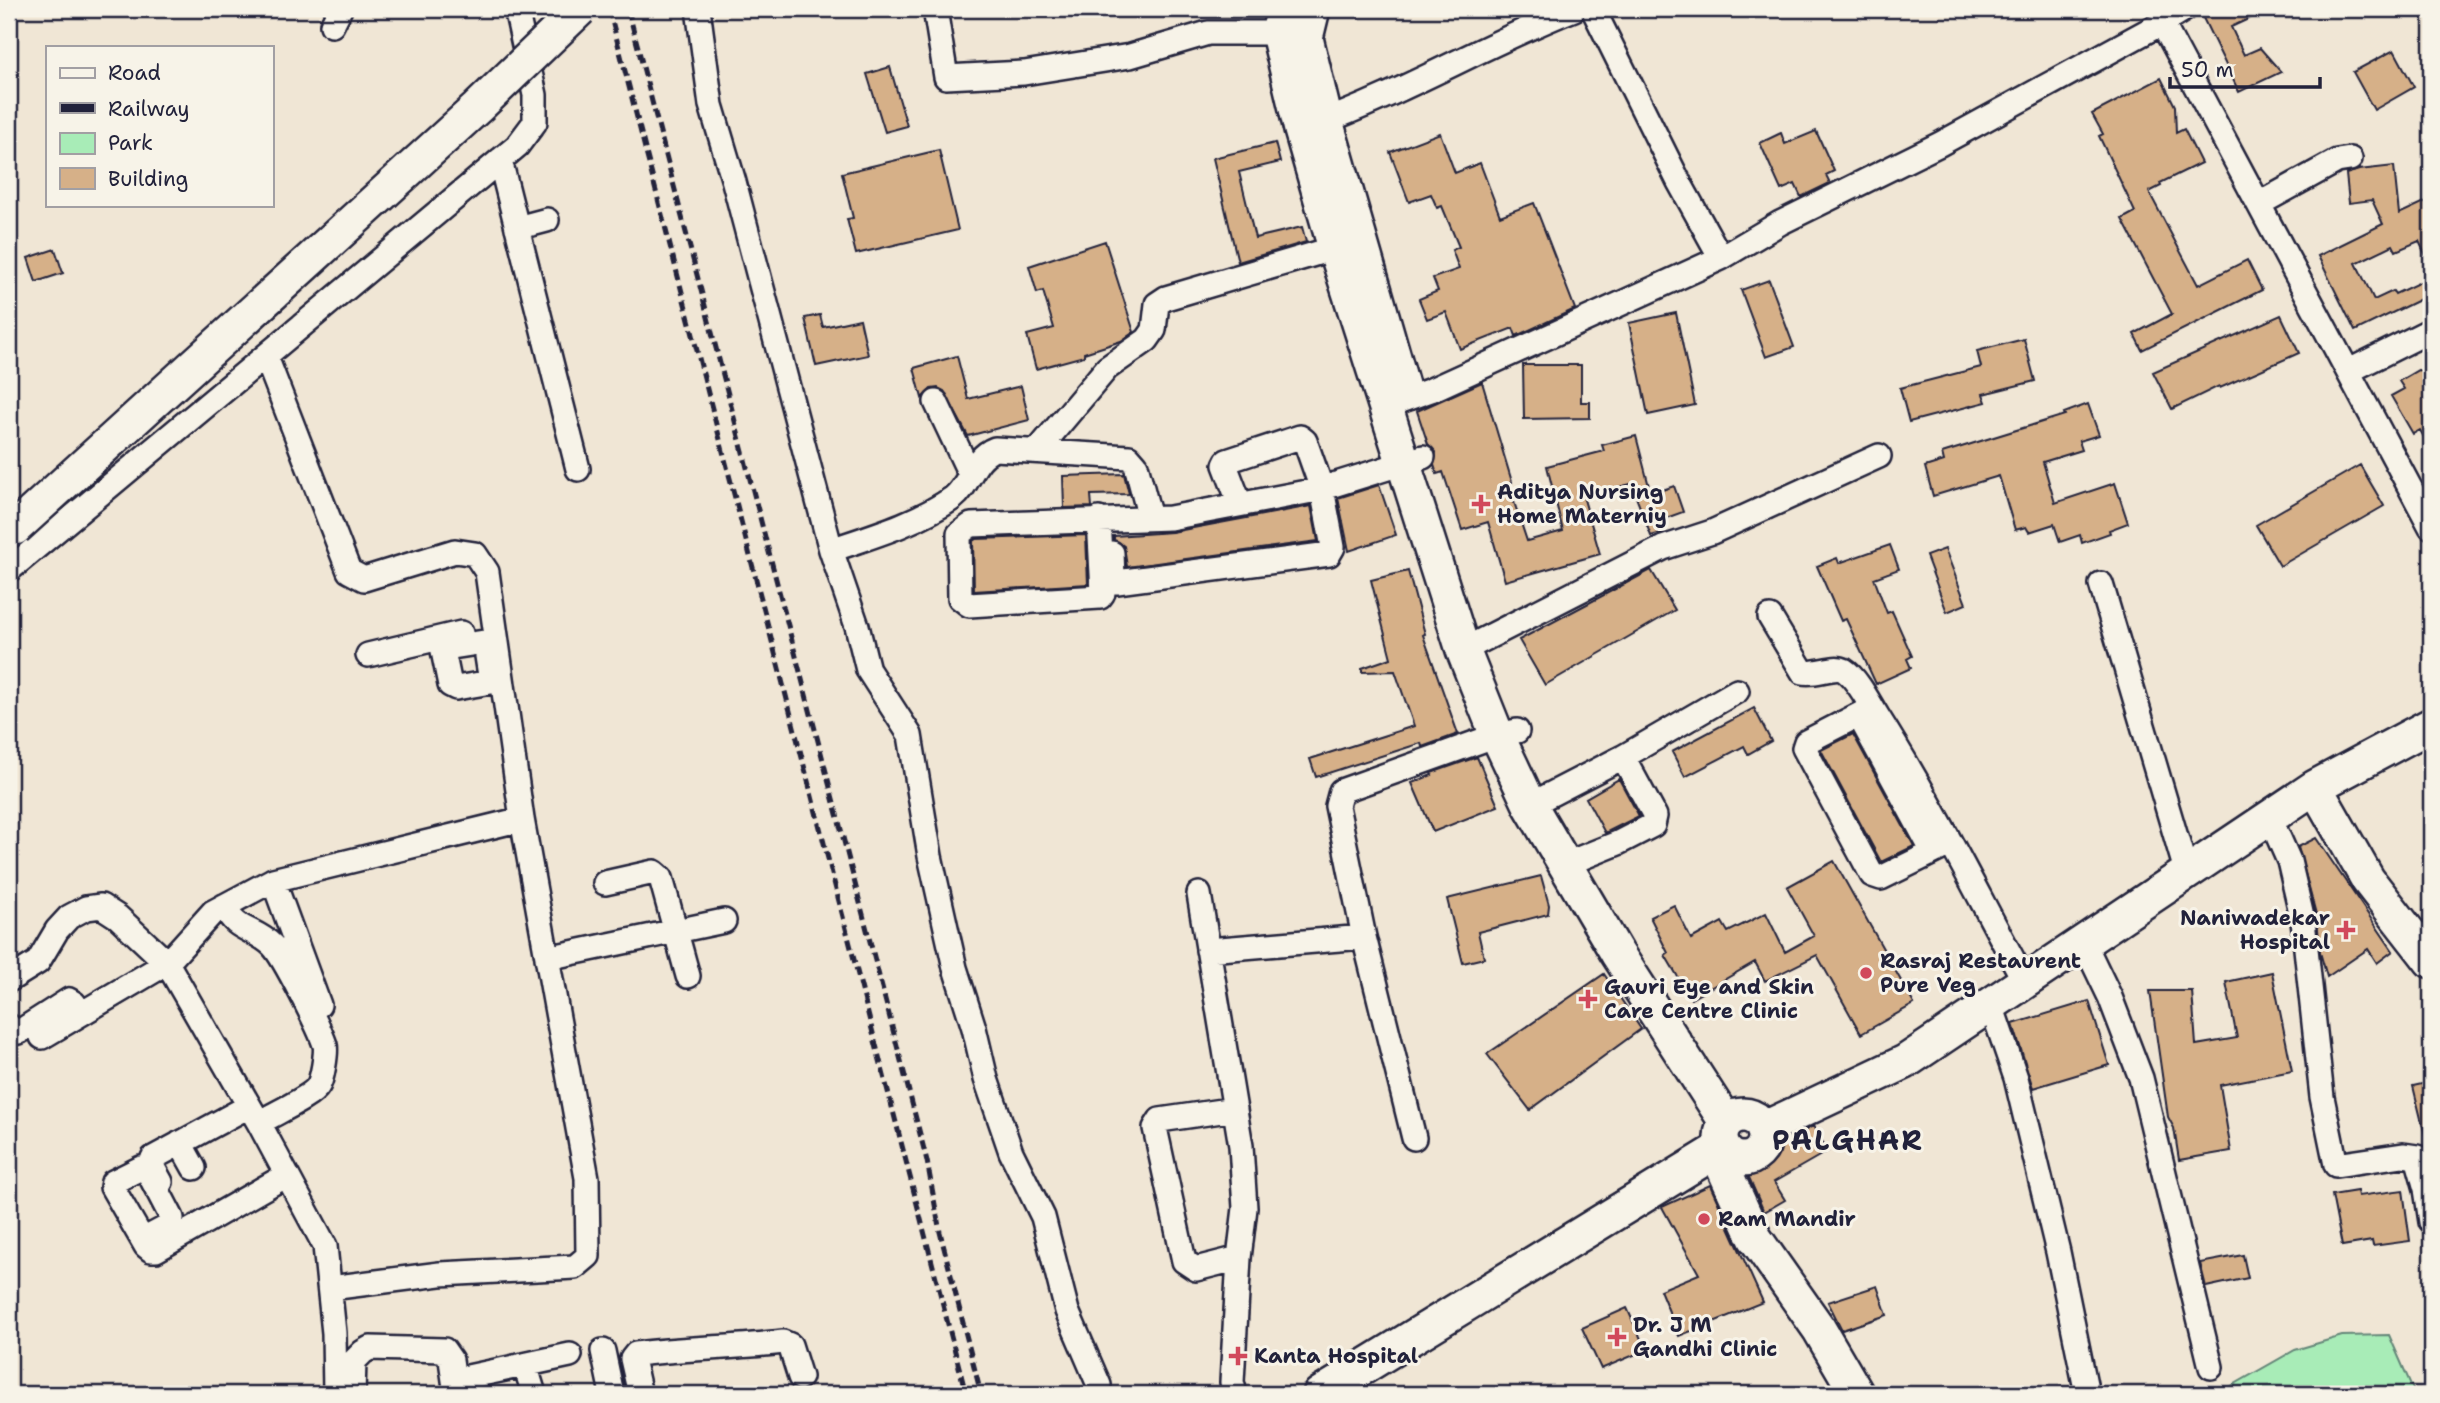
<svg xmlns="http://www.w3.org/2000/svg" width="2440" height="1403" font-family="'Shantell Sans',sans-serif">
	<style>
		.green { fill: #a8ecb7; stroke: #658779; stroke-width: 2 }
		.building { fill: #d6b088; stroke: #22223b; stroke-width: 2 }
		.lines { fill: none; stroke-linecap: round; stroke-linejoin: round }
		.street-casing { stroke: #22223b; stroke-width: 28 }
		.secondary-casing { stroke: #22223b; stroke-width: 38 }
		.street { stroke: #f7f3e8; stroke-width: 23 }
		.secondary { stroke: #f7f3e8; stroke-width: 33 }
		.rail { stroke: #22223b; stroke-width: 5; stroke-dasharray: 10 5; stroke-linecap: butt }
		.secondary-bridge-casing { stroke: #22223b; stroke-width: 38; stroke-linecap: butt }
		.secondary-bridge { stroke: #f7f3e8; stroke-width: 33 }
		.poi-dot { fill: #d1495b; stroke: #f7f3e8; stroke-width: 2.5 }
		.labels { text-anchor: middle; stroke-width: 6; stroke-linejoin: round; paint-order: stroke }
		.poi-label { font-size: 21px; font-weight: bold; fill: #22223b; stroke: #f7f3e8; text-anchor: start }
		.district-label { font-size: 28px; font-weight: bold; letter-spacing: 2px; fill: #22223b; stroke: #f7f3e8 }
	</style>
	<rect width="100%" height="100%" fill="#f0e6d5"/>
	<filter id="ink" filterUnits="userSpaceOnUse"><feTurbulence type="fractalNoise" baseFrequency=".0143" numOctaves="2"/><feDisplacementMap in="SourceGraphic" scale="14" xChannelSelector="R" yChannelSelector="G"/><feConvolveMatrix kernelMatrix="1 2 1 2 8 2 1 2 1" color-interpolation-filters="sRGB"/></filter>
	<g filter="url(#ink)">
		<path class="green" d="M2389 1335 2415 1394H2225L2228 1388 2295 1350 2342 1336Z"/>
		<path class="building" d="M2223 9H2270L2231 27 2244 55 2260 48 2281 72 2239 92 2203 18Z
			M2394 50 2414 87 2374 110 2353 72Z
			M890 67 907 126 885 132 867 74Z
			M2161 78 2175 106 2176 133 2184 129 2201 163 2160 183 2161 186 2149 192 2198 285 2247 260 2262 290 2142 350 2134 334 2172 314 2122 219 2135 212 2099 136 2103 134 2092 114Z
			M1816 131 1834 171 1826 175 1830 183 1801 197 1795 184 1781 190 1760 143 1781 133 1785 144Z
			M1440 133 1455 173 1480 163 1500 216 1534 203 1575 309 1516 336 1513 328 1460 349 1446 312 1427 319 1419 299 1438 291 1433 278 1459 269 1452 250 1459 247 1442 206 1437 208 1431 194 1409 202 1390 152Z
			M1275 143 1280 162 1239 172 1255 238 1302 227 1306 242 1238 262 1213 158Z
			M939 150 958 230 856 254 847 219 853 218 842 173Z
			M2394 166 2399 214 2431 199V267L2419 241 2396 251 2393 245 2356 263 2374 300 2393 291 2395 294 2431 277V294L2355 331 2318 256 2383 224 2372 200 2349 203 2346 174 2359 170Z
			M1105 241 1134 332 1121 341 1084 353V356L1036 369 1027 335 1054 328 1043 291 1037 293 1029 266Z
			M55 249 63 273 36 282 28 258Z
			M1769 280 1794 347 1766 357 1741 290Z
			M1676 313 1695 405 1648 415 1629 323Z
			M820 315 823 327 860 319 868 355 816 366 805 318Z
			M2281 315 2299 353 2220 388 2219 386 2172 409 2153 372Z
			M2024 339 2035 381 1983 394 1986 402 1909 422 1900 388 1981 367 1977 351Z
			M957 356 968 399 1021 386 1029 420 968 436 944 391 938 388 931 389 922 398 914 368Z
			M1523 365H1581V402H1590V418L1524 419Z
			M2418 370 2431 376V450L2420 430 2413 434 2391 396 2404 389 2399 381Z
			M1482 382 1512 482 1508 484 1527 541 1563 531 1547 466 1604 451 1602 445 1636 436 1651 494 1674 486 1683 512 1658 521 1661 533 1651 536 1631 484 1583 496 1600 554 1505 581 1488 522 1462 530 1443 472 1437 474 1434 465 1436 452 1428 444 1417 411Z
			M2088 404 2099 435 2079 441 2082 450 2043 462 2055 503 2115 483 2128 523 2109 530 2110 533 2082 543 2080 535 2060 542 2054 524 2029 532 2026 527 2015 530 1999 476 1933 496 1925 467 1944 461 1942 453 2065 415 2064 413Z
			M2360 465 2384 506 2280 566 2256 525Z
			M1124 474 1129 494 1091 495 1092 507 1064 508 1063 476Z
			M1379 485 1396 535 1349 551 1338 498Z
			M1311 506 1318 541 1127 567 1124 546 1114 540V536L1172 532Z
			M1086 535 1088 584 974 591 973 541 976 539Z
			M1890 545 1899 569 1874 578 1887 613 1892 611 1912 656 1907 659 1911 668 1876 684 1846 619 1841 621 1817 566 1837 558 1839 563Z
			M1945 549 1966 604 1947 612 1926 556Z
			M1651 570 1675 610 1545 685 1519 640Z
			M1408 571 1425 634 1423 635 1458 734 1422 747 1421 743 1316 777 1310 759 1414 726 1395 671 1362 672V668L1391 658 1371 580Z
			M1754 708 1771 741 1748 754 1744 746 1685 777 1672 752Z
			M1853 734 1914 846 1881 862 1821 750Z
			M1477 757 1498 806 1433 832 1412 783 1432 775 1431 773Z
			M1619 779 1639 816 1605 833 1586 798Z
			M2316 838 2393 951 2377 963 2368 949 2327 977 2320 952 2317 918 2298 847Z
			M1834 861 1914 1004 1861 1034 1817 955 1765 981 1755 962 1691 999 1665 955 1668 953 1650 917 1674 905 1691 939 1722 922 1728 932 1766 913 1785 952 1814 936 1787 887Z
			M1541 876 1549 905 1548 914 1478 932 1484 958 1463 963 1447 899Z
			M2272 972 2292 1071 2220 1085 2231 1151 2179 1160 2174 1128 2168 1117 2150 991H2192L2196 1045 2237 1038 2226 982Z
			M1604 974 1641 1029 1530 1110 1487 1054Z
			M2089 1001 2109 1065 2033 1088 2013 1024Z
			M2431 1082V1134L2425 1135 2413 1086Z
			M1813 1126 1828 1151 1774 1182 1785 1200 1764 1212 1744 1166Z
			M1710 1185 1763 1302 1679 1336 1660 1290 1699 1274 1662 1207Z
			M2403 1190 2410 1241 2373 1246 2372 1241 2342 1246 2332 1195 2357 1191 2358 1196Z
			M2243 1255 2248 1278 2206 1287 2200 1263Z
			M1877 1286 1887 1315 1842 1330 1828 1302Z
			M1627 1308 1646 1350 1601 1369 1582 1328Z"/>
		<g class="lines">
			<g class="street-casing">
				<path id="street" d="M698 9 711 105 734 182 831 550 857 626 868 670 910 735 930 856 955 968 974 1028 986 1079 1011 1152 1043 1217 1067 1311 1099 1385
					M935 9 946 77 1024 73 1130 56 1208 33H1278L1293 36
					M1593 9 1679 182 1721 258
					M2185 9 2162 23 2431 527
					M332 25 340 9
					M1312 126C1402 94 1485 44 1574 9
					M500 160 578 469
					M2259 204 2337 161 2350 159
					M517 228 547 220
					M266 357 349 571 364 579 455 551 475 554 487 572 522 819 587 1178 588 1256 575 1267 440 1274 330 1288
					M2349 371 2431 330
					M936 402 970 474
					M1386 406 1431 390 1721 258 1780 223 1940 144 2162 23
					M1038 450 1107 368 1147 340 1154 330 1157 304 1166 298 1335 248 1349 247
					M1099 519 1103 593 1100 597 969 605 960 598 959 534 971 525 1170 518 1317 490 1423 457
					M831 550C872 536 917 523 953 498 970 485 973 457 995 449L1129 457 1136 465 1150 518
					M1112 553 1113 577 1117 582 1329 554 1333 547 1322 489 1305 441 1300 437 1227 461 1225 465 1240 504
					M9 570 517 146 535 122V95L516 9
					M2101 584 2187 874
					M1770 617 1803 672C1816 675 1834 665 1844 670 1858 679 1869 703 1878 717 1932 802 1977 894 2025 982
					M484 642 446 648 443 651 450 685 456 688 491 682 487 656
					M1463 650 1663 548 1712 532 1879 456
					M368 655 461 633
					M1872 708 1806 742 1804 748 1872 875 1881 878 1950 844
					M1859 716 1933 852
					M1530 805 1623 757 1737 691
					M2270 818 2289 861 2303 921 2322 1097 2336 1165 2403 1155 2417 1157 2426 1189 2431 1222
					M1566 864 1618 843 1653 825 1655 816 1623 757
					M273 880 319 1005
					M605 883 654 872 661 878 688 976
					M1199 894 1241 1146 1245 1208 1239 1258 1232 1382 1235 1394
					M224 906C236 932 253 927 272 945 283 955 320 1029 325 1045 327 1051 322 1081 318 1086 312 1097 271 1115 259 1123
					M1364 937 1414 1138
					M2084 943 2110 997 2141 1078 2211 1367
					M1208 950 1364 937 1337 806 1341 791 1497 735 1517 731
					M547 958 724 921
					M9 980 38 962 57 930 69 917 86 908 101 906 118 917 167 963 213 912 273 880 522 819
					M1991 1005 2016 1078 2058 1252 2087 1394
					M9 1026 12 1031 19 1032 69 1000 74 1003 81 1014
					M42 1037 167 963 259 1123 325 1246 334 1333 335 1394
					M1235 1109 1160 1120 1155 1128 1184 1261 1196 1269 1239 1258
					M180 1143 194 1168
					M161 1182 151 1164 153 1158 249 1106
					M143 1240 171 1225 172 1218 146 1168H141L113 1182 112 1187 146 1246 151 1250H156L287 1175
					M603 1351 612 1394
					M525 1365 534 1394
					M454 1380 570 1355
					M353 1394 354 1361 363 1352 370 1348 444 1350 451 1360 456 1394
					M640 1394 632 1359 636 1354C685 1348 734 1348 783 1342L790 1345 800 1377"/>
			</g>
			<g class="secondary-casing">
				<path id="secondary" d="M1284 9 1278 33 1301 130 1335 248 1463 650 1497 735 1530 805 1617 953 1726 1122
					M1313 9 1306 38 1326 121 1402 385
					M2315 787 2368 880 2431 961
					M1721 1137a22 22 0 1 1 44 0a22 22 0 1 1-44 0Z
					M1763 1129 1905 1062 2315 787 2431 725
					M1723 1147V1167L1755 1238 1819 1329 1857 1394
					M1320 1394 1723 1147"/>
			</g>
			<use href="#street" class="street"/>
			<use href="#secondary" class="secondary"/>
			<path class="rail" d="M609 9 966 1394
				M628 9 927 1161 940 1232 981 1394"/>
			<g class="secondary-bridge-casing">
				<path id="secondary-bridge" d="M15 528 477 108 580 9"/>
			</g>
			<use href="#secondary-bridge" class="secondary-bridge"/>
		</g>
	</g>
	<g class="poi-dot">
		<path d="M1477.5 493.5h7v7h7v7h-7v7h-7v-7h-7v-7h7z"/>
		<path d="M2342.5 919.5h7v7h7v7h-7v7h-7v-7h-7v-7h7z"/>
		<circle cx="1866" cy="973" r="7"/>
		<path d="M1584.5 988.5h7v7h7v7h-7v7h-7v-7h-7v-7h7z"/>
		<circle cx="1704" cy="1219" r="7"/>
		<path d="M1613.5 1326.5h7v7h7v7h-7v7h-7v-7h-7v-7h7z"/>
		<path d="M1234.5 1345.5h7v7h7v7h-7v7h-7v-7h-7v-7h7z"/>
	</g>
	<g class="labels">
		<g class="poi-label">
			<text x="1497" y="499">Aditya Nursing<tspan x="1497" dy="24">Home Materniy</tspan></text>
			<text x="2330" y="925" text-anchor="end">Naniwadekar<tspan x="2330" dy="24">Hospital</tspan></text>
			<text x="1880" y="968">Rasraj Restaurent<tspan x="1880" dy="24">Pure Veg</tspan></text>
			<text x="1604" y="994">Gauri Eye and Skin<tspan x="1604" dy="24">Care Centre Clinic</tspan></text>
			<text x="1718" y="1226">Ram Mandir</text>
			<text x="1633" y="1332">Dr. J M<tspan x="1633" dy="24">Gandhi Clinic</tspan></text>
			<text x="1254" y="1363">Kanta Hospital</text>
		</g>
		<g class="district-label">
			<text x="1848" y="1150">PALGHAR</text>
		</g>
	</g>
	<rect width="2440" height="1403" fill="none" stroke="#f7f3e8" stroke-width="35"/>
	<rect x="18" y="18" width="2405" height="1368" fill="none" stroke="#22223b" stroke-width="2.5" filter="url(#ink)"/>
	<rect x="46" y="46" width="228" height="161" fill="#f7f3e8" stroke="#a29fa3" stroke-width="2"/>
	<rect x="60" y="68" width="35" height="10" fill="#f7f3e8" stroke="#a29fa3" stroke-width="2"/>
	<text x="108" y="80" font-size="21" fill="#22223b">Road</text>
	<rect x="60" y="103" width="35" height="10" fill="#22223b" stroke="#a29fa3" stroke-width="2"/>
	<text x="108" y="116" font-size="21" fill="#22223b">Railway</text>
	<rect x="60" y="133" width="35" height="21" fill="#a8ecb7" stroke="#a29fa3" stroke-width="2"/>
	<text x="108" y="150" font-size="21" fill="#22223b">Park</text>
	<rect x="60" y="168" width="35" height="21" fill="#d6b088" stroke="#a29fa3" stroke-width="2"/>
	<text x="108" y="186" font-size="21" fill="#22223b">Building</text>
	<path d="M2170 77v10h150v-10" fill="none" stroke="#22223b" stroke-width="3.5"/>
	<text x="2181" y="77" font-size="21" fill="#22223b" stroke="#f7f3e8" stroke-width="5" paint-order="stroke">50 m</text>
</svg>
